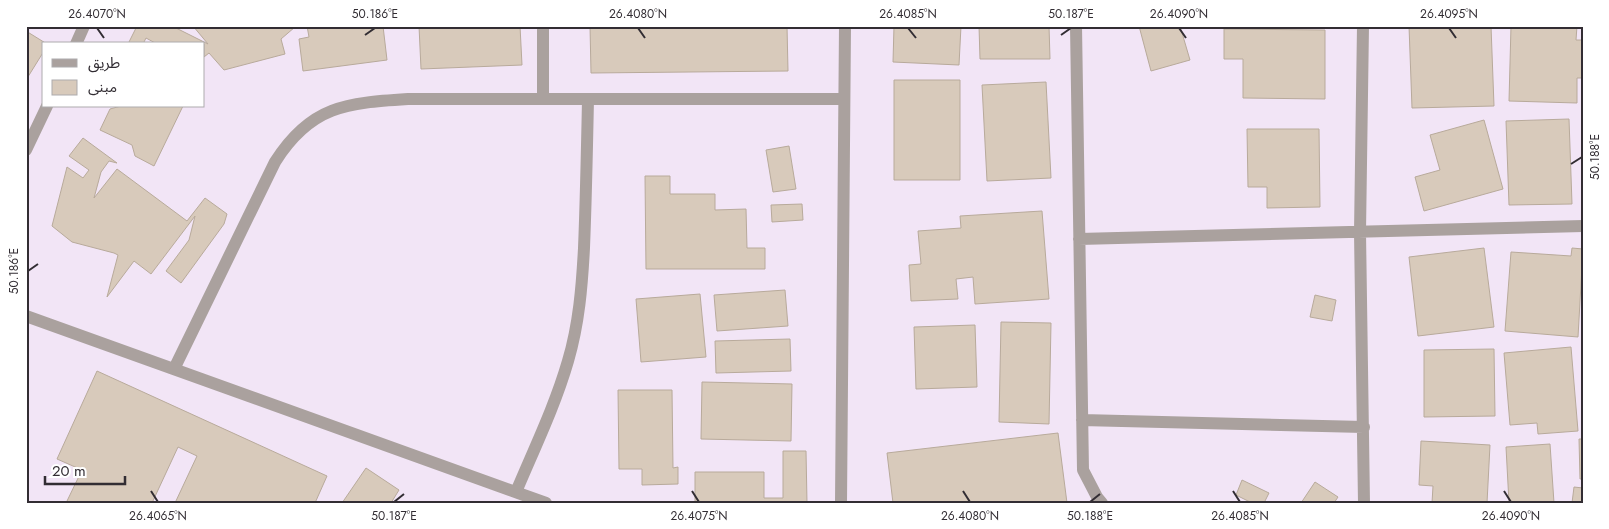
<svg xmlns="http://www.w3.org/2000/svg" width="1609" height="529" font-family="Jost,'Noto Sans Arabic',sans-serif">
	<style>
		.building { fill: #d8cabb; stroke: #b8aa9b }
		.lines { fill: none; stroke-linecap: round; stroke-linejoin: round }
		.minor { stroke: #aaa19e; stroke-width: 12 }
		.ticks { fill: none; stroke: #322d33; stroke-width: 2 }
		.neatline { fill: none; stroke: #322d33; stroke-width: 2 }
		.ticks-label { font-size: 12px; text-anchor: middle; fill: #322d33 }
	</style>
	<rect width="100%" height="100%" fill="#f2e5f6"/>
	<path class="building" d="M137 26H172L208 44 193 26 295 27 281 39 285 54 224 70 209 53 204 57V44H157L146 38 143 44H128Z
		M307 26H383L387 60 303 71 299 39 309 37Z
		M419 26H520L522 65 421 69Z
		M590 26H787L788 71 591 73Z
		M894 26H961L959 65 893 62Z
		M979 26H1049L1050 59H980Z
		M1139 26H1180L1190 60 1151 71Z
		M1409 26H1491L1494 106 1412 108Z
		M1511 26H1577L1576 40H1583V78H1577V103L1509 101Z
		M1224 29 1325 30V99L1243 98V59H1224Z
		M26 31 47 44H44V51L26 80Z
		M894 80H960V180H894Z
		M1046 82 1051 178 987 181 982 85Z
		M121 106H183L154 166 135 156 132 145 100 130 110 109Z
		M1569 119 1572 204 1509 205 1506 121Z
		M1484 120 1503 189 1424 211 1415 177 1440 170 1430 135Z
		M1247 129H1319L1320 207 1267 208V187H1248Z
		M83 138 117 163 109 161 101 172 94 198 117 169 187 221 205 198 227 214 224 224 181 283 166 271 189 240 195 216 151 274 134 261 107 297 118 255 114 253 72 242 52 226 67 167 83 178 89 170 69 156Z
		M789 146 796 189 773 192 766 150Z
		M645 176H670V194H715V210L746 209 747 248H765V269H646Z
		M802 204 803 220 772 222 771 205Z
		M1042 211 1049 299 975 304 973 277 956 279 958 299 911 301 909 265 921 264 918 231 961 228 960 216Z
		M1484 248 1494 327 1418 336 1409 257Z
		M1572 248 1583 249 1578 337 1505 331 1511 252 1571 256Z
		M785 290 788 326 717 331 714 295Z
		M700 294 706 357 641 362 636 299Z
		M1315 295 1336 300 1332 321 1310 317Z
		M1001 322 1051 323 1049 424 999 422Z
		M975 325 977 387 916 389 914 327Z
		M790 339 791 371 716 373 715 341Z
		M1571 347 1578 431 1538 434 1537 423 1510 425 1504 353Z
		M1494 349 1495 416 1424 417V350Z
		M97 371 327 476 315 503H175L197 456 178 447 152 503H72L67 501 82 470 57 459Z
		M702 382 792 384 791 441 701 439Z
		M618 390H672L673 468 678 467V484L642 485V469H619Z
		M1058 433 1067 503H893L887 453Z
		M1579 439H1583V479H1580Z
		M1421 441 1490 445 1487 503H1432L1433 486 1419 485Z
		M1550 444 1554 503H1509L1506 447Z
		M783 451H806L807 503H695V472H764V498H783Z
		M366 468 399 490 391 503H342Z
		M1242 480 1269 493 1264 503H1252L1236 495Z
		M1315 482 1338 497 1334 503H1301Z
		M1574 487 1583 488V503H1572Z"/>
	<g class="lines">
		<path class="minor" d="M1076 26 1083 470 1097 497 1102 503
			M1363 26 1360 232 1364 503
			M76 44 84 26
			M543 99V26
			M26 150 47 106
			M1079 239 1583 226
			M26 316 546 503
			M174 369 275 162C311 105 347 103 409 99H844
			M1082 420 1364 427
			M516 492C534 449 555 406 568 361 579 324 582 286 584 248 586 199 587 149 588 99
			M841 503 845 26"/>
	</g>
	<path class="ticks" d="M97 28 104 38M638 28 645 38M908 28 916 38M1179 28 1186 38M1449 28 1456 38M365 35 375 28M1061 35 1071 28M1571 164 1582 157M28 271 38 264M151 491 158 502M692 491 699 502M963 491 970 502M1233 491 1240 502M1504 491 1511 502M394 502 404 494M1090 502 1100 494"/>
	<rect width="1609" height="529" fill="none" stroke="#ffffff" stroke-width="55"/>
	<rect x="42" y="42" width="162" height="65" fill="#ffffff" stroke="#adabad"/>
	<rect x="52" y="59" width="25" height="8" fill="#aaa19e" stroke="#adabad"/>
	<text x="88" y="68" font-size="15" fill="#322d33">طريق</text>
	<rect x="52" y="80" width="25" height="15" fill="#d8cabb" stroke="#adabad"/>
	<text x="88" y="92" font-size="15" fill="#322d33">مبنى</text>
	<path d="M45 476v8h80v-8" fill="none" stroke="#322d33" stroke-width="2.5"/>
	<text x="52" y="476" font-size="15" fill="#322d33" stroke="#ffffff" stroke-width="4" paint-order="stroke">20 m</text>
	<rect x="28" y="28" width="1554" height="474" class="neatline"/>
	<g class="ticks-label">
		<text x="97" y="18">26.4070°N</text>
		<text x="375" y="18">50.186°E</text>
		<text x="638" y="18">26.4080°N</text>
		<text x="908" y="18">26.4085°N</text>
		<text x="1071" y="18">50.187°E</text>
		<text x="1179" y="18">26.4090°N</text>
		<text x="1449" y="18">26.4095°N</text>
		<text transform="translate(1595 157) rotate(-90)" y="4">50.188°E</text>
		<text transform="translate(14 271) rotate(-90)" y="4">50.186°E</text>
		<text x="158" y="520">26.4065°N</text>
		<text x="394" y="520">50.187°E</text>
		<text x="699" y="520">26.4075°N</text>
		<text x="970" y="520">26.4080°N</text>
		<text x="1090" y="520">50.188°E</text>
		<text x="1240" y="520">26.4085°N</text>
		<text x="1511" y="520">26.4090°N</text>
	</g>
</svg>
